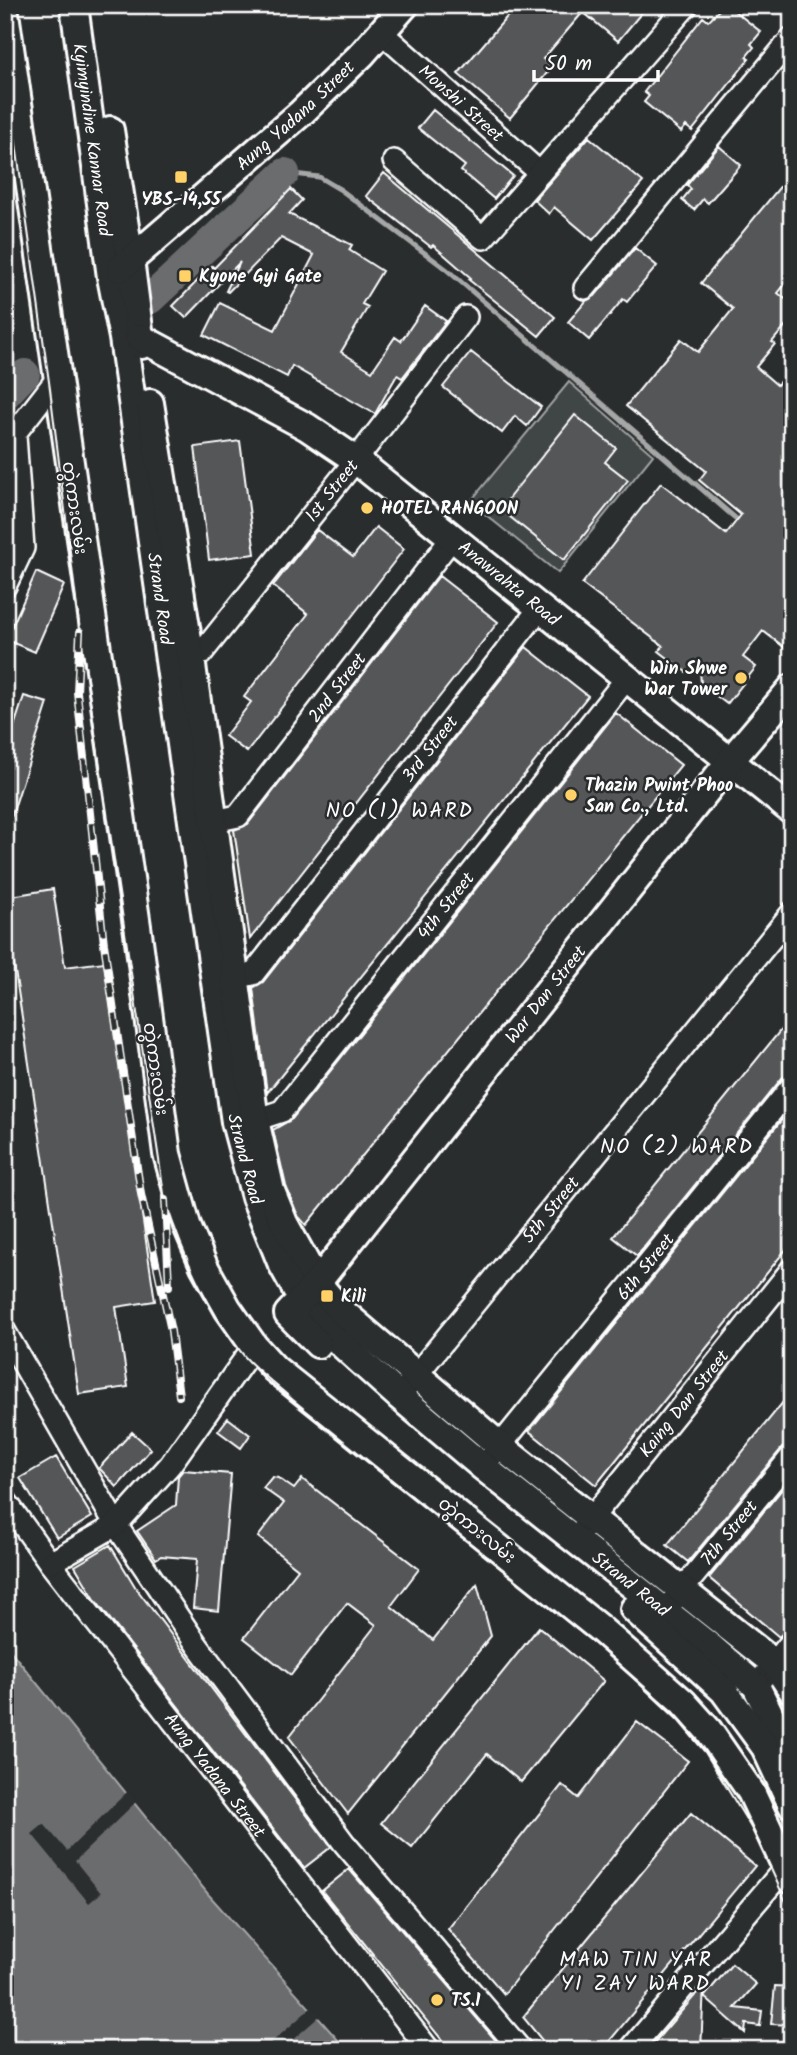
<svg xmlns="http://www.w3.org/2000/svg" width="797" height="2055" font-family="Kalam,'Noto Sans Myanmar',sans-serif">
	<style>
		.green { fill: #414445; stroke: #a0a2a2; stroke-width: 2 }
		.water { fill: #6a6c6d; stroke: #a6a7a7; stroke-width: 2 }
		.pier { fill: #2a2d2e }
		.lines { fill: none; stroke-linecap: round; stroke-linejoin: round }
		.stream { stroke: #a6a7a7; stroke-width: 5 }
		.river { stroke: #6a6c6d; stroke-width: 30 }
		.building { fill: #555758; stroke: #fff; stroke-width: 2 }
		.minor-casing { stroke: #fff; stroke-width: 26 }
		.major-casing { stroke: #fff; stroke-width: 32 }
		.minor { stroke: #2a2d2e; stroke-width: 21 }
		.major { stroke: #2a2d2e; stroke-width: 26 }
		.tram { stroke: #fff; stroke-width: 2 }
		.rail-casing { stroke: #fff; stroke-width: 8 }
		.rail { stroke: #2a2d2e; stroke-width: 5; stroke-dasharray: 16; stroke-linecap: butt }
		.poi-dot { fill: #ffd166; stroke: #2a2d2e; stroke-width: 2.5 }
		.labels { text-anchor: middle; stroke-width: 5; stroke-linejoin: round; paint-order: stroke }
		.street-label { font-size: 18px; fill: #fff; stroke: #2a2d2e }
		.poi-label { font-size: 18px; font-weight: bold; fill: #fff; stroke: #2a2d2e; text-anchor: start }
		.quarter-label { font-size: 21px; letter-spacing: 2px; fill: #fff; stroke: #2a2d2e }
	</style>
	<rect width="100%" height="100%" fill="#2a2d2e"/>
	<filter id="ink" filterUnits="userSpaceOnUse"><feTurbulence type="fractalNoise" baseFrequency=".0143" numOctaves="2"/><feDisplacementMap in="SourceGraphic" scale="14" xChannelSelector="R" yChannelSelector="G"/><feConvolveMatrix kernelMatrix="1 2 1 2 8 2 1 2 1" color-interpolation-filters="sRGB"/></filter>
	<g filter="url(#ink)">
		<path class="green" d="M569 382 653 455 558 573 470 502Z"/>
		<path class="water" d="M5 1644 208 1894 347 2050H5Z"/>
		<path class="pier" d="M128 1791 137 1801 75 1861 101 1893 89 1903 32 1834 44 1824 67 1851Z
			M313 2006 321 2015 281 2050H263Z"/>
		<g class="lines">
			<path class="stream" d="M285 173 319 177 341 190 446 269 741 523"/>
			<path class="river" d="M150 299 285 173
				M5 395 25 374"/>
		</g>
		<path class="building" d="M517 5H648L618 41 583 12 543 59 552 67 510 118 458 74Z
			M724 5H727L761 32 751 44 754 47 746 57 749 59 692 131 686 126 681 132 644 102 649 96 644 92 703 17 708 21Z
			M433 110 513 176 494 199 461 171 465 166 418 128Z
			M589 137 643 182 593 240 554 207 549 214 534 200Z
			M719 146 741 165 708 203 703 199 694 210 682 200 691 189 687 185Z
			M792 172V276L778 293 792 304V318L772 342 775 344 756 367 777 385 792 368V637L784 647 763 631 743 657 756 667 727 704 701 684 700 670 686 672 659 651 663 646 582 584 661 483 726 534 741 515 699 480 706 471 626 406 681 339 698 352 733 309 701 283Z
			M384 173 555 317 539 336 469 280 471 278 433 245 431 247 366 196Z
			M291 189 302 200 289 214 352 245 349 250 382 271 362 304 368 307 341 352 372 371 395 337 401 341 425 306 446 321 402 378 397 375 375 414 292 366 287 377 204 335 220 303 275 330 314 255 281 238 228 292 226 291 240 262 186 318 173 306 212 266 214 268Z
			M635 248 657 266 627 302 623 299 589 340 568 322 586 301 595 296Z
			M471 352 541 407 527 426 515 416 502 433 443 387Z
			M575 415 616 448 605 462 628 480 564 560 500 509Z
			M240 441 255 554 209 560 195 447Z
			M376 527 404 549 247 752 225 736 251 702 244 697 308 614 273 586 317 530 353 557Z
			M36 572 64 585 35 652 6 640Z
			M439 576 498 622 250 939 234 830 248 824Z
			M526 647 588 696 267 1093 253 988 263 982Z
			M24 696 48 703 8 827 5 826V754Z
			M616 713 681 765 306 1225 298 1216 286 1186 273 1130 292 1119Z
			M53 889 65 967 104 962 155 1301 116 1307 128 1387 79 1394 5 905V897Z
			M792 1016V1073L782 1078 637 1256 613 1237Z
			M792 1107V1242L596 1485 529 1431Z
			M792 1391V1443L782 1448 688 1562 667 1545Z
			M228 1418 250 1435 241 1448 218 1431Z
			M132 1432 151 1449 117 1487 99 1468Z
			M56 1457 92 1517 57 1538 20 1478Z
			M183 1470 231 1474 219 1611 193 1608 197 1559 161 1556 156 1559 137 1531 176 1505 178 1476Z
			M272 1477 278 1478 294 1489 302 1479 419 1569 391 1606 433 1640 477 1584 491 1636 348 1814 289 1737 376 1625 347 1603 291 1675 244 1638 298 1569 258 1537 284 1503 263 1488Z
			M792 1477V1628L787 1629 779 1637 709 1578Z
			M110 1545 136 1588 331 1847 304 1868 96 1601 75 1566Z
			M539 1627 604 1681 521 1782 487 1754 412 1848 381 1823Z
			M637 1722 688 1761 504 1994 448 1929 562 1785 578 1798Z
			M691 1813 755 1866 602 2050H550L523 2017Z
			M349 1869 504 2050H450L322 1891Z
			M732 1964 756 1984 735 2008 762 2011 760 2026 746 2024 745 2033 704 1997Z
			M704 1985 701 2050H660L653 2044Z
			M775 1986 792 1987V2025L771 2024Z"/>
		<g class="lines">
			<g class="minor-casing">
				<g id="minor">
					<path id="s1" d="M381 32 540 173"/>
					<path d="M394 161 483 238 687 5"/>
					<path d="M585 288 792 38"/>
					<path d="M5 446 57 379"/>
					<path d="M5 586 23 548 15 436"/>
					<path id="s2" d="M177 659 191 658 201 654 356 460 466 317"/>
					<path id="s3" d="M200 824 238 816 452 538"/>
					<path id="s4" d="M220 981 253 974 540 608"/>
					<path id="s5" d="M240 1121 255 1120 282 1111 627 678"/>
					<path d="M5 1332 116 1525 197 1645 344 1843 521 2050"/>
					<path id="s6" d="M399 1396 792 913"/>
					<path id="s7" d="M491 1457 792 1086"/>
					<path id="s8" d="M5 1500 50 1563 429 2050"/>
					<path id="s9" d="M583 1529 792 1269"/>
					<path d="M50 1563 116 1525 170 1465 254 1346"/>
					<path id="s10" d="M673 1601 792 1456"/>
					<path d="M756 1686 792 1641"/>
					<path d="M630 2050 786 1867"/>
				</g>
			</g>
			<g class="major-casing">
				<g id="major">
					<path id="s11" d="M74 5 111 277 123 338 235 1122 255 1197 281 1262 302 1300 326 1330 399 1396 483 1467 713 1649 756 1686 792 1760"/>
					<path d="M5 13 138 933 167 1154 187 1226 204 1266 228 1309 254 1346 275 1369 599 1628 683 1702 709 1731 751 1792 792 1880"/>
					<path d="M110 130 130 259 141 345"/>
					<path id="s12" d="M120 269 301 113 362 54 405 5"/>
					<path id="s13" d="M139 337 307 427 356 460 792 811"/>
					<path d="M150 403 191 658 255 1120 271 1191 284 1223 317 1283 340 1310 500 1446 774 1663 792 1690"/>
					<path id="s14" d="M318 1344 288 1314 317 1283 730 761 792 688"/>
					<path d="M634 1609 724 1691 765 1747 792 1805"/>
				</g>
			</g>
			<use href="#minor" class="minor"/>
			<use href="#major" class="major"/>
			<path class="tram" d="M5 65 50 389 80 632 165 1200C183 1255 208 1312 245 1357 259 1373 278 1386 293 1400L611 1657 678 1720 705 1752 755 1834 792 1915"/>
			<g class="rail-casing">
				<path id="rail" d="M80 632 77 692 104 944 141 1194 171 1331 179 1396
					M165 1200 169 1286"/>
			</g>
			<use href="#rail" class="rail"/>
		</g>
	</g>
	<g class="poi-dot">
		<rect x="174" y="170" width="14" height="14" rx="3.5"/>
		<rect x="178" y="269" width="14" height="14" rx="3.5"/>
		<circle cx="367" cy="508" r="7"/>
		<circle cx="741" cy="678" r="7"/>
		<circle cx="571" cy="795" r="7"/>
		<rect x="320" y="1289" width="14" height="14" rx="3.5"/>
		<circle cx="437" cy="2000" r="7"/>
	</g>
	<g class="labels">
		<g class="street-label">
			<text dy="6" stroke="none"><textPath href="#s1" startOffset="107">Monshi Street</textPath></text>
			<text dy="6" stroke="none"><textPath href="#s12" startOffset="233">Aung Yadana Street</textPath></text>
			<text dy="6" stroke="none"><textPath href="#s11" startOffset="136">Kyimyindine Kannar Road</textPath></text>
			<text dy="6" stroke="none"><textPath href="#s2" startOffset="234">1st Street</textPath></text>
			<text transform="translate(75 508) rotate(82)" y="6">တွဲကားလမ်း</text>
			<text dy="6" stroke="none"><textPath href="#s13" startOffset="446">Anawrahta Road</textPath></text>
			<text dy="6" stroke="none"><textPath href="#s11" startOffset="600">Strand Road</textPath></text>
			<text dy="6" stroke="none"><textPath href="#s3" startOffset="201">2nd Street</textPath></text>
			<text dy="6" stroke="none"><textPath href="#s4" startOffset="320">3rd Street</textPath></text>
			<text dy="6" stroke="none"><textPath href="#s5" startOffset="306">4th Street</textPath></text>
			<text dy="6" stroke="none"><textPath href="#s14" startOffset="453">War Dan Street</textPath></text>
			<text transform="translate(156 1069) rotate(82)" y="6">တွဲကားလမ်း</text>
			<text dy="6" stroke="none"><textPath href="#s11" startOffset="1167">Strand Road</textPath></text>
			<text dy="6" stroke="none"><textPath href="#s6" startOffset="240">5th Street</textPath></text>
			<text dy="6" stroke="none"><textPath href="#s7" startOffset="245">6th Street</textPath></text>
			<text dy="6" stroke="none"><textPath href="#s9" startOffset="161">Kaing Dan Street</textPath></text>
			<text transform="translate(477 1530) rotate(39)" y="6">တွဲကားလမ်း</text>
			<text dy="6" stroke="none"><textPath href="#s10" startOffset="88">7th Street</textPath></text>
			<text dy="6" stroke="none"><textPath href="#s11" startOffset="1755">Strand Road</textPath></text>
			<text dy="6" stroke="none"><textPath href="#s8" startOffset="346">Aung Yadana Street</textPath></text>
		</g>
		<g class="poi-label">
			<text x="181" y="205" text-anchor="middle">YBS-14,55</text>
			<text x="199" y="282">Kyone Gyi Gate</text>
			<text x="381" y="514">HOTEL RANGOON</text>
			<text x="727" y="674" text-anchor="end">Win Shwe<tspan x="727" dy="21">War Tower</tspan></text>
			<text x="585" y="791">Thazin Pwint Phoo<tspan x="585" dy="21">San Co., Ltd.</tspan></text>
			<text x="341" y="1302">Kili</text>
			<text x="451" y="2006">TS.1</text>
		</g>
		<g class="quarter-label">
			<text x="400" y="817">NO (1) WARD</text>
			<text x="677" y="1153">NO (2) WARD</text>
			<text x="636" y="1966">MAW TIN YAR<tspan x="636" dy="24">YI ZAY WARD</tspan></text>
		</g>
	</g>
	<rect width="797" height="2055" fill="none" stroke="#2a2d2e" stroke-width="28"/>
	<rect x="14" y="14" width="769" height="2027" fill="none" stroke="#fff" stroke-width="2.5" filter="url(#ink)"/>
	<path d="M534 70v10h124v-10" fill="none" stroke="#ffffff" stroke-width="3.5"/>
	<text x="545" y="70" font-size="21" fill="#ffffff" stroke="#2a2d2e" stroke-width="5" paint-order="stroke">50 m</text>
</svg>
